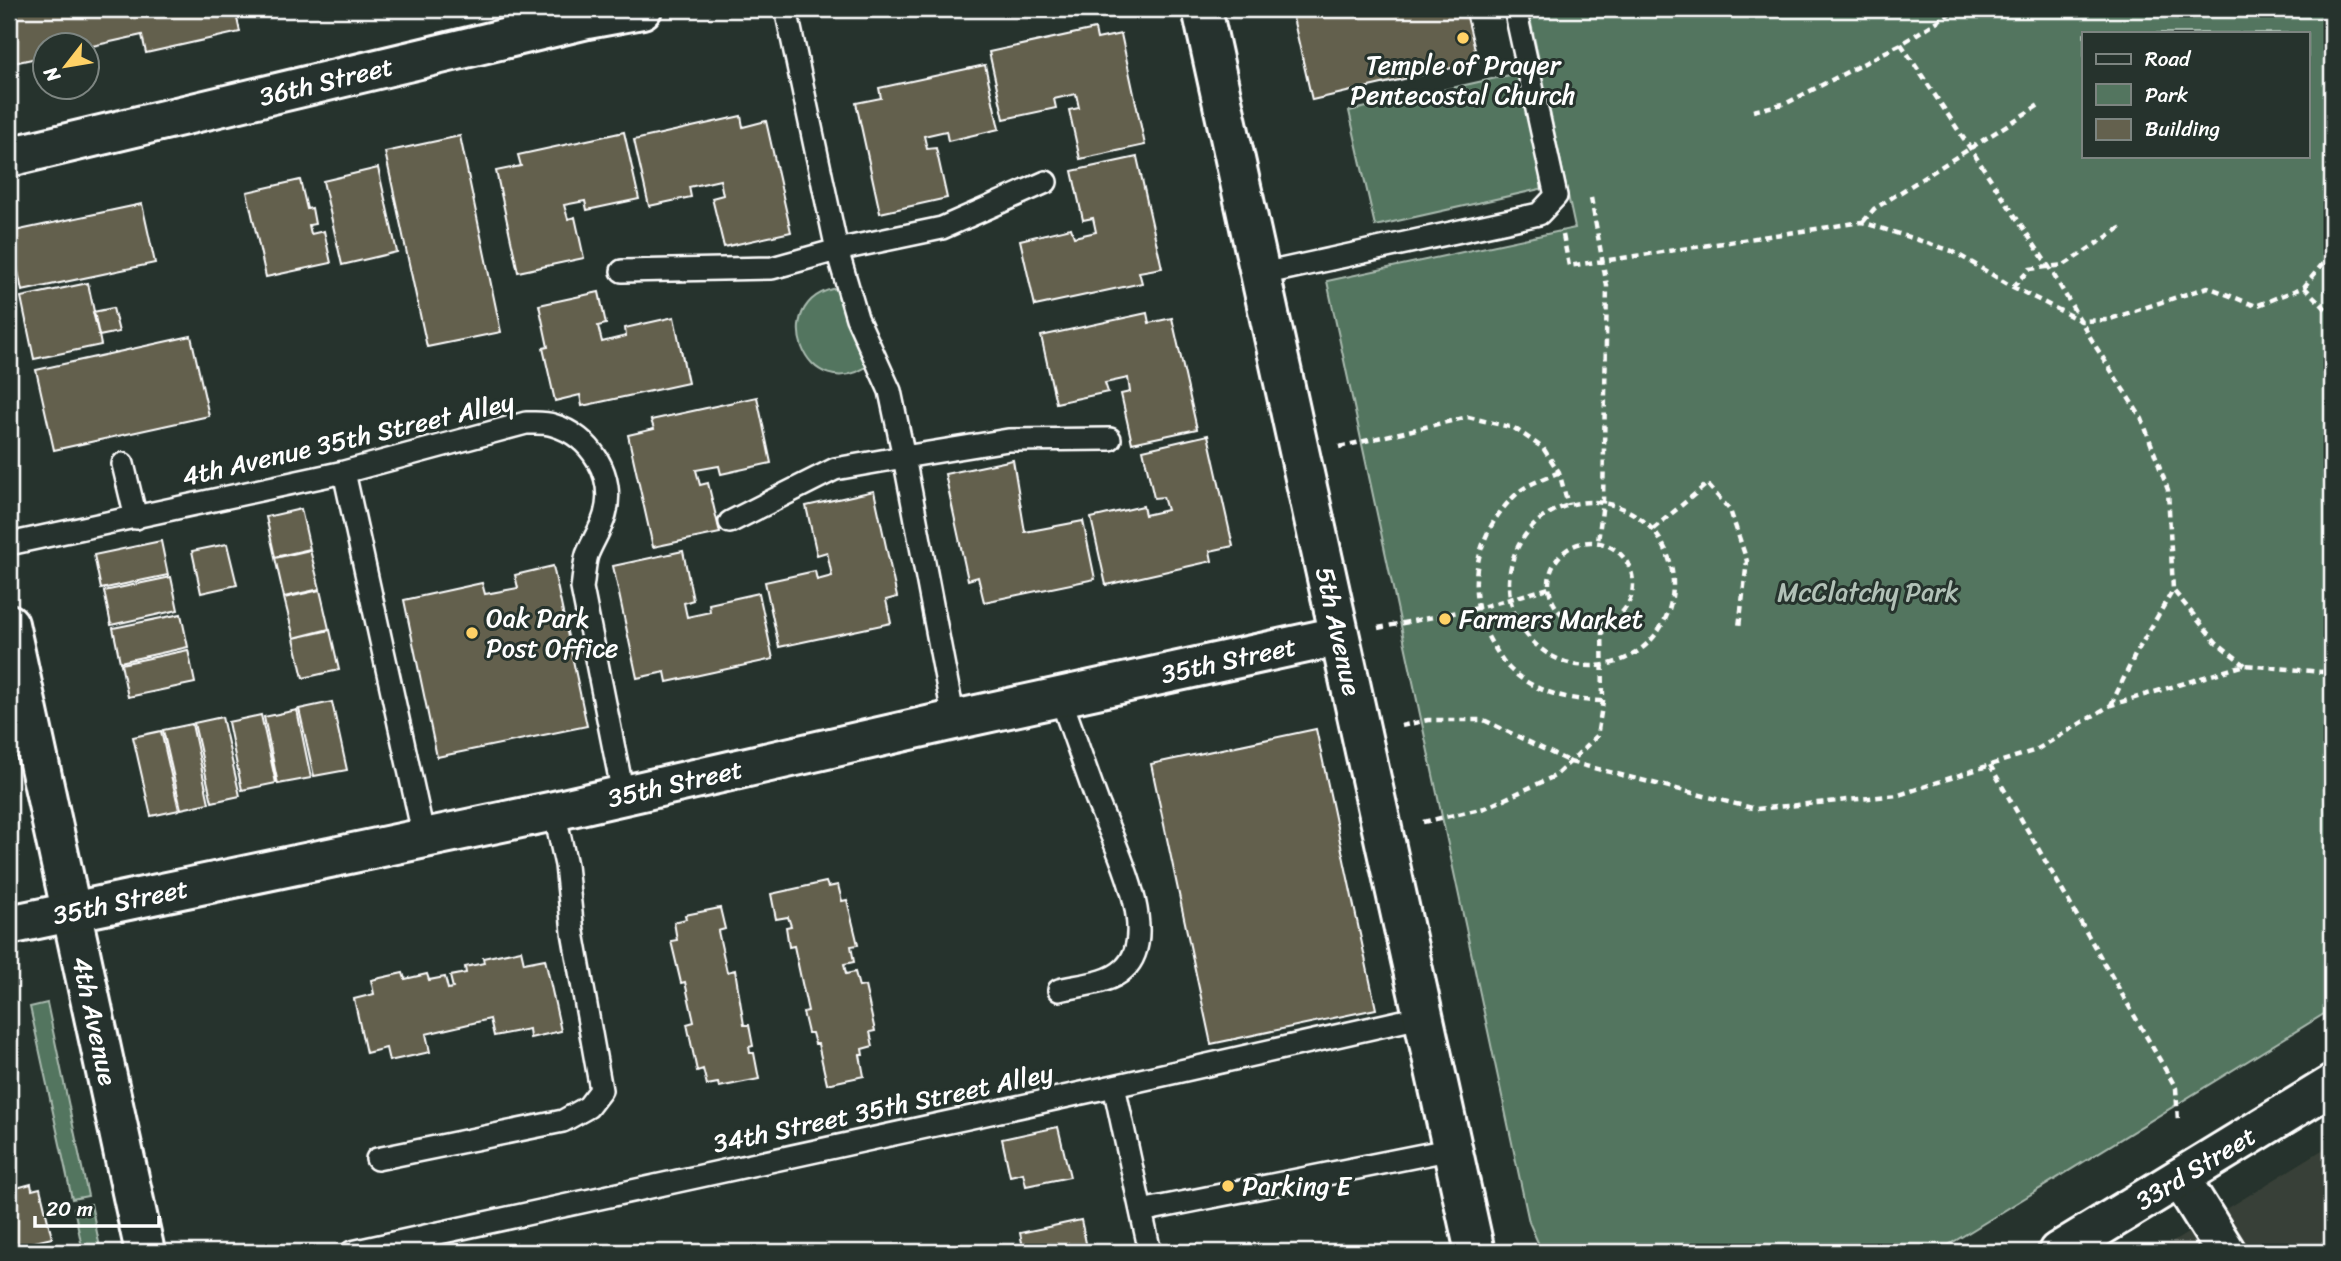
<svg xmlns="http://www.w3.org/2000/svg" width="2341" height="1261" font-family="Sriracha,sans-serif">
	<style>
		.built { fill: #394137 }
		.green { fill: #53755f; stroke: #a9baaf; stroke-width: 2; fill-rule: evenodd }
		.building { fill: #64614e; stroke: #fff; stroke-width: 2 }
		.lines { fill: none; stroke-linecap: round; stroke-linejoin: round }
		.lane-casing { stroke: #fff; stroke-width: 26 }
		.street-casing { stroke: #fff; stroke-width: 44 }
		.secondary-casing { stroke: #fff; stroke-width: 44 }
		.path { stroke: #fff; stroke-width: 4.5; stroke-dasharray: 7 5; stroke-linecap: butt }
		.lane { stroke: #26332d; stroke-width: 21 }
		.street { stroke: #26332d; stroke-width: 38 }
		.secondary { stroke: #26332d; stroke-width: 38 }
		.poi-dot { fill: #ffd166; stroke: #26332d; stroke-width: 2.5 }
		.labels { text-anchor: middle; stroke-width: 6; stroke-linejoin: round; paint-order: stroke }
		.poi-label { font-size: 26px; fill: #fff; stroke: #26332d; text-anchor: start }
		.street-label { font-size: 26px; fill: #fff; stroke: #26332d }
		.park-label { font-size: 26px; fill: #b2c1b7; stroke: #26332d }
	</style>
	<rect width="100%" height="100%" fill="#26332d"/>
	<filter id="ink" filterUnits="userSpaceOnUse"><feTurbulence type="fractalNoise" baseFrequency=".0143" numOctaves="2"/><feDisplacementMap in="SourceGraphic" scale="14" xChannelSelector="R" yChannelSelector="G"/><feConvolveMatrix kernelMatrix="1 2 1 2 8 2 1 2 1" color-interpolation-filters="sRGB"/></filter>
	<g filter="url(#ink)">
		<path class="built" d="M2332 1144V1252H2157L2251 1194Z"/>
		<path class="green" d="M1528 9H2332V1009L1937 1252H1542L1529 1222 1327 281 1575 228ZM2084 33H2308V156H2084Z
			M1523 72 1549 187 1375 226 1349 111Z
			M847 287 875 361C804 417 760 291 847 287Z
			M47 1003 88 1196 72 1199 30 1007Z
			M91 1204 101 1252H83L74 1208Z"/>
		<path class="building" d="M9 9H235L240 32 146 53 142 35 88 47 46 46V56L9 64Z
			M1291 9H1465L1478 62 1312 100Z
			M1095 29 1097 39 1121 34 1145 145 1080 159 1069 110 1079 108 1076 94 1054 99 1056 108 1004 119 989 52Z
			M985 65 999 129 948 141 946 131 924 136 927 149 936 148 947 198 880 213 856 103 881 98 879 88Z
			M741 116 743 127 766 121 791 232 724 247 712 198 723 195 720 180 689 187 691 197 649 206 634 140Z
			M624 132 639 199 587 210 585 201 564 205 568 219 575 217 584 258 518 272 496 171 521 166 518 155Z
			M460 136 501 332 427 347 385 152Z
			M1137 157 1162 268 1139 272 1142 283 1035 306 1020 240 1071 228 1074 237 1096 232 1093 218 1083 220 1072 171Z
			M378 168 397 252 342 265 323 181Z
			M300 180 307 209 312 208 315 224 309 225 311 234 324 231 331 263 266 277 247 192Z
			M142 204 155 263 22 291 10 232Z
			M88 283 101 345 34 359 21 297Z
			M599 292 606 324 598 326 602 342 626 336 625 328 674 317 688 383 582 406 580 395 555 401 543 348 548 347 539 305Z
			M113 308 119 332 99 336 93 312Z
			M1147 313 1149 323 1172 318 1197 429 1132 443 1121 394 1130 392 1128 378 1105 383 1108 392 1056 403 1041 336Z
			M191 336 209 416 54 450 36 370Z
			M757 397 771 463 721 474 719 466 696 470 700 485 708 483 720 533 653 547 628 435 654 429 651 420Z
			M1208 435 1233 546 1210 551 1212 561 1106 585 1091 518 1143 506 1145 515 1167 510 1163 497 1154 498 1143 450Z
			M1013 460 1025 532 1083 521 1095 579 984 602 978 577 968 580 945 474Z
			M874 491 897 597 886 600 891 623 779 647 765 582 815 571 817 580 832 576 827 552 817 555 806 506Z
			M301 509 310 549 275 557 266 517Z
			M161 541 168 575 101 589 94 555Z
			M227 544 237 585 201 593 192 551Z
			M310 550 320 589 284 597 275 558Z
			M683 551 693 600 684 603 687 617 710 612 709 604 759 593 773 659 667 682 665 672 637 678 613 566Z
			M553 566 587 726 437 757 404 600 482 583 485 594 518 588 515 575Z
			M171 577 178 610 111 625 104 591Z
			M320 590 329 629 294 638 284 598Z
			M181 614 188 647 120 662 113 628Z
			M330 630 339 670 303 678 294 638Z
			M188 650 195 683 128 697 121 664Z
			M332 702 347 770 314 776 299 709Z
			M297 710 311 778 278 784 264 717Z
			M261 715 276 783 242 790 228 722Z
			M222 717 240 796 212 802 194 723Z
			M192 724 209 803 181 809 163 730Z
			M1316 729 1376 1009 1211 1044 1151 764Z
			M161 731 179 810 151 816 133 737Z
			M826 882 828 887 838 885 842 901 847 900 858 945 851 946 854 962 844 964 846 974 855 972 859 987 865 986 875 1031 870 1032 873 1046 862 1049 863 1055H860L864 1076 827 1084 818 1044H815L812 1033H808L803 1012 808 1011 794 946 789 947 786 927 791 926 788 917 776 919 771 894Z
			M720 908 725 929 718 931 727 972 735 970 744 1025H749L753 1046 749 1047 750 1053H754L759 1079 719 1087 718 1083 707 1085 703 1069 697 1071 687 1024 694 1022 685 982 681 983 671 941 677 940 674 922 686 919 685 915Z
			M521 950 524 963 545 959 561 1031 530 1038 529 1029 494 1036 490 1019 426 1034 430 1052 389 1061 386 1048 366 1053 354 999 374 994 371 980 403 973 405 979 427 974 429 980 445 977 448 989 453 988 450 976 466 973 465 967 484 963 483 958Z
			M1058 1127 1070 1177 1026 1186 1023 1173 1010 1176 1002 1139Z
			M31 1184 32 1190 40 1188 52 1238 9 1248V1190Z
			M1081 1220 1088 1252H1024L1020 1233Z"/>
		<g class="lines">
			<g class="lane-casing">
				<path id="lane" d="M786 9 837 250 942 228 1046 182
					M622 271 772 268 837 250 857 318 890 391 904 457 1008 440 1110 439
					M1262 274 1539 214 1556 196 1515 9
					M123 464 136 518
					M344 472 424 838
					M730 522 835 469 904 457 954 720
					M9 544 344 472 526 423C535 423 545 422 553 425 591 436 616 476 605 515 601 529 592 542 587 555 584 565 584 577 582 588L623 794
					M1059 990C1079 985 1109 984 1124 969 1162 934 1113 841 1098 803 1085 768 1073 732 1060 697
					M1114 1086 1141 1211 1453 1149
					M377 1159 563 1121 588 1107 601 1090 573 932 566 865 554 811
					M1141 1211 1150 1252
					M352 1252 1114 1086 1425 1016"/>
			</g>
			<g class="street-casing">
				<g id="street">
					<path id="s1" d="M1202 9 1475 1252"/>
					<path id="s2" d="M9 157 587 19 642 9"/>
					<path id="s3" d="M9 624 145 1252"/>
					<path id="s4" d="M9 925 554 811 954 720 1339 636"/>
					<path d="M2180 1178 2226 1252"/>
				</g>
			</g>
			<g class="secondary-casing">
				<g id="secondary">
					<path id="s5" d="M2058 1252 2332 1085"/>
				</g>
			</g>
			<path class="path" d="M1901 44 2049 267 2096 347 2142 419 2168 490 2173 590 2216 642 2245 665
				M1753 111 1787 103 1901 44 1957 9
				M1591 198 1607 286 1603 502 1598 542
				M1863 222 1874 209 2042 103
				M1563 235 1569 266 1862 222 1952 251 2013 287 2081 321 2107 320 2208 287 2256 306 2304 287 2332 252
				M2013 287 2030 269 2064 265 2125 225
				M2304 287 2332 315
				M1339 447 1468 417 1514 428 1543 448 1559 472 1568 505
				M1559 472C1547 478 1530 483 1520 491 1473 531 1461 599 1496 650 1500 656 1504 663 1509 668 1533 692 1570 701 1603 701
				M1509 584a82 82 0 1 1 164 0a82 82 0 1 1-164 0Z
				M1653 529 1707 484 1730 510 1747 561 1739 627
				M1549 584a42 42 0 1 1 84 0a42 42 0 1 1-84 0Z
				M1378 628 1478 608 1549 588
				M2111 705 2135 655 2173 590
				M1401 726 1428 720H1484L1570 762 1756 809 1899 795 2036 750 2111 705 2245 665 2322 672 2332 669
				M1990 765 2176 1088 2178 1121
				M1423 822 1485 808 1555 776 1597 736 1603 701 1602 625"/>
			<use href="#lane" class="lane"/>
			<use href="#street" class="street"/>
			<use href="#secondary" class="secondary"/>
		</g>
	</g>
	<g class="poi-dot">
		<circle cx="1463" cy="38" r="7"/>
		<circle cx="1445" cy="619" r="7"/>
		<circle cx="472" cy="633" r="7"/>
		<circle cx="1228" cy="1186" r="7"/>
	</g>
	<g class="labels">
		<g class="poi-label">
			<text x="1463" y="74" text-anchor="middle">Temple of Prayer<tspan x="1463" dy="30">Pentecostal Church</tspan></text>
			<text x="486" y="627">Oak Park<tspan x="486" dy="30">Post Office</tspan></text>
			<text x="1459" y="628">Farmers Market</text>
			<text x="1242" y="1195">Parking E</text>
		</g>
		<g class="street-label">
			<text dy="9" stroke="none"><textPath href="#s2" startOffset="326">36th Street</textPath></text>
			<text transform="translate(348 439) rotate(-13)" y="9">4th Avenue 35th Street Alley</text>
			<text dy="9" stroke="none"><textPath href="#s1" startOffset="637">5th Avenue</textPath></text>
			<text dy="9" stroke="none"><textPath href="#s4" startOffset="1248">35th Street</textPath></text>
			<text dy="9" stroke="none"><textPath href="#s4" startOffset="681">35th Street</textPath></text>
			<text dy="9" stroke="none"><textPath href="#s4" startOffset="114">35th Street</textPath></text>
			<text dy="9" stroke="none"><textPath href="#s3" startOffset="406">4th Avenue</textPath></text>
			<text transform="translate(883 1108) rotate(-12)" y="9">34th Street 35th Street Alley</text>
			<text dy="9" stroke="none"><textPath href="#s5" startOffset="161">33rd Street</textPath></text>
		</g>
		<g class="park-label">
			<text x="1868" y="601">McClatchy Park</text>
		</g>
	</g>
	<rect width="2341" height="1261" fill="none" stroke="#26332d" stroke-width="35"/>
	<rect x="18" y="18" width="2306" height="1226" fill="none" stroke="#fff" stroke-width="2.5" filter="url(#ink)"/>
	<rect x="2082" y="32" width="228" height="126" fill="#26332d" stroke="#7d8581" stroke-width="2"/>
	<rect x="2096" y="54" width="35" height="10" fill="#26332d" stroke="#7d8581" stroke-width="2"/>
	<text x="2145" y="66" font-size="21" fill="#ffffff">Road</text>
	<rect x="2096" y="84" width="35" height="21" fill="#53755f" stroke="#7d8581" stroke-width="2"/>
	<text x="2145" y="102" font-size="21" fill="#ffffff">Park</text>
	<rect x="2096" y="119" width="35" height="21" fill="#64614e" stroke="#7d8581" stroke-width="2"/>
	<text x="2145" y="136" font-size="21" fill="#ffffff">Building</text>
	<g transform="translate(66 66) rotate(239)"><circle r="33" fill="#26332d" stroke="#7d8581" stroke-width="2"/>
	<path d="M0-5L12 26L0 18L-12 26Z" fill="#ffd166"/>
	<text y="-10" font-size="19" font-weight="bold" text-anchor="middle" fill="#ffffff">N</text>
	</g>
	<path d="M35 1216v10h124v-10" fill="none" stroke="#ffffff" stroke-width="3.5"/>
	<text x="46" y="1216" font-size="21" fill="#ffffff" stroke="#26332d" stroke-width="5" paint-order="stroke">20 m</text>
</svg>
